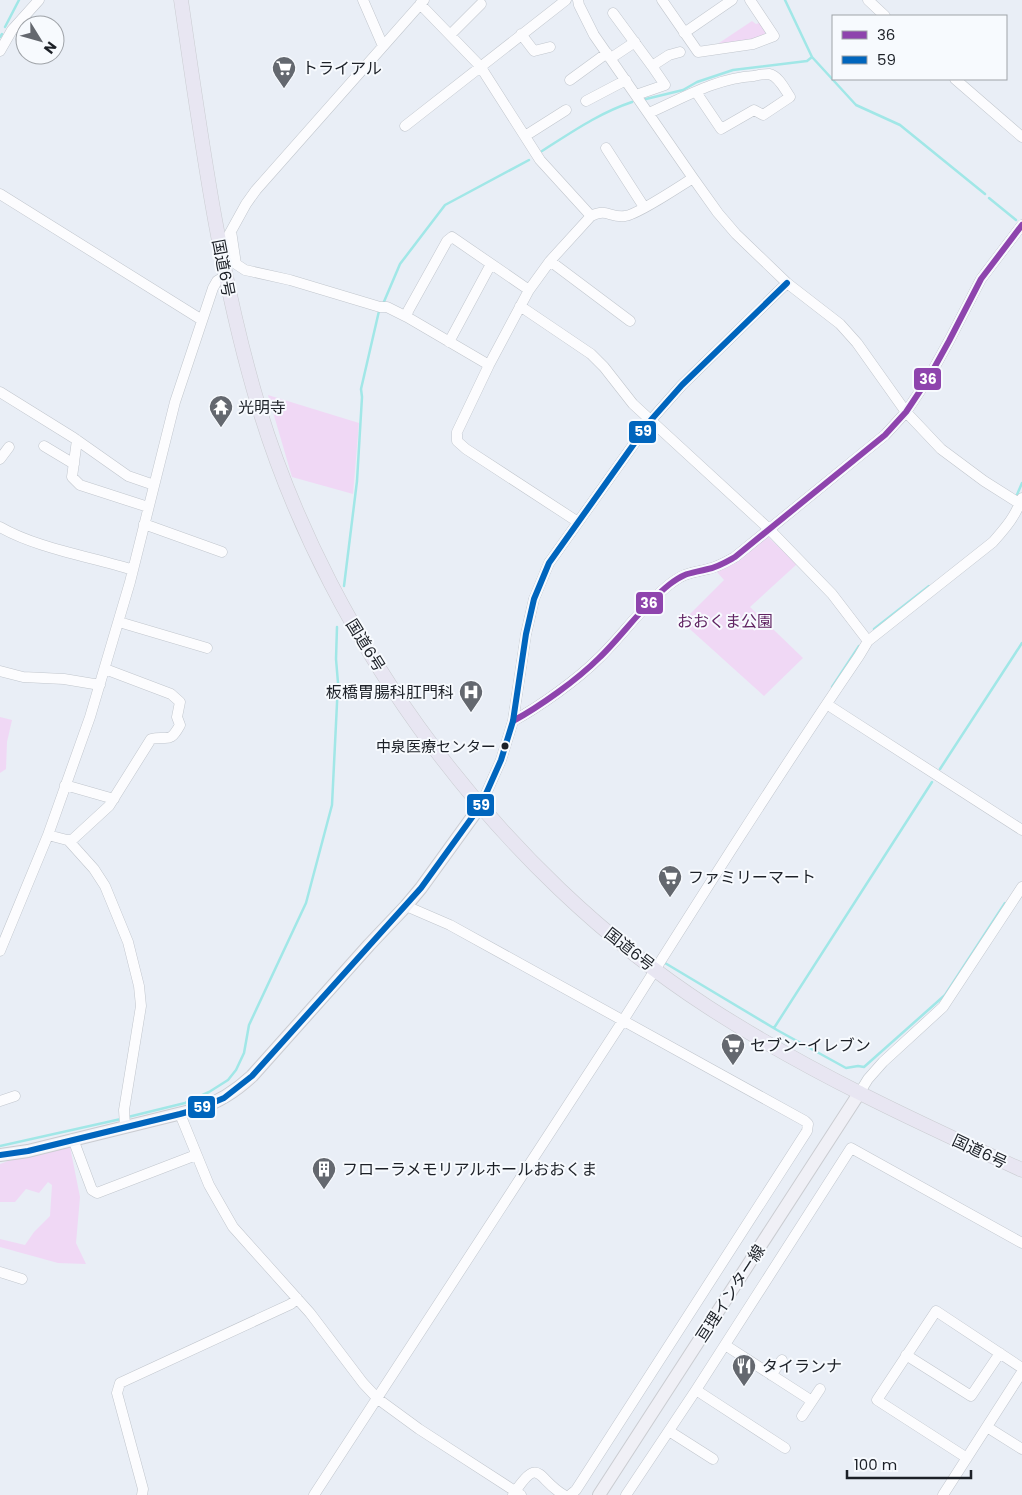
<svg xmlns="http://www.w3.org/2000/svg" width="1022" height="1495" font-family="Poppins,'Noto Sans JP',sans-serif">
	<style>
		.green { fill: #f0d8f5 }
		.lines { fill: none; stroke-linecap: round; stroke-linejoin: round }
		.stream { stroke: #a1e7e7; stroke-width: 2.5 }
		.minor-casing { stroke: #c1c6cd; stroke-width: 11 }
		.major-casing { stroke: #caccd1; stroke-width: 14 }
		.highway-casing { stroke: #caccd1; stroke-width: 15 }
		.minor { stroke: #fcfcfe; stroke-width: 10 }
		.major { stroke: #f0f0f6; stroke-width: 12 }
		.highway { stroke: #e8e6f2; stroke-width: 14 }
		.bus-1-casing { stroke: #f7fafe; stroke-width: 10 }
		.bus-2-casing { stroke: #f7fafe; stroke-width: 10 }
		.bus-1 { stroke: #8e44ad; stroke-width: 6 }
		.bus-2 { stroke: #0065bd; stroke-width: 6 }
		.bus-dot { fill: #1c2027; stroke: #f7fafe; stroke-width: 2 }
		.labels { text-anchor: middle; stroke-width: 4; stroke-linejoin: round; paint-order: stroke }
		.bus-label { font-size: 15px; fill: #1c2027; stroke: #f7fafe; text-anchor: end }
		.poi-label { font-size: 16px; fill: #1c2027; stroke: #f7fafe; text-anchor: start }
		.street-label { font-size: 16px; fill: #1c2027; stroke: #f7fafe }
		.park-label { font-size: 16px; fill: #612463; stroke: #f7fafe }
		.line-badge { stroke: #f7fafe; stroke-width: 2 }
		.badge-label { font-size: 14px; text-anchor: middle; font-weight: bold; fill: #fff }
	</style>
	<rect width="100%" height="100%" fill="#e9eef6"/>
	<path class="green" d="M752 21 756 24 759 23 766 30 764 37 721 45 719 43Z
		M268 395 359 423 353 494 292 477Z
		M768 537 797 564 750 607 803 658 764 696 682 622 724 580 716 571 735 562Z
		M0 717 12 720 7 742 6 769 0 773Z
		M70 1147 80 1197 76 1243 86 1264 58 1263 0 1247V1239L25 1245 34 1232 50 1216 52 1185 48 1182 39 1193 26 1189 15 1202H0V1164L8 1161Z"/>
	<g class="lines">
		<path class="stream" d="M5 27 19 0
			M0 37 2 34
			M812 57 856 105 900 125 985 194
			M646 99 683 90 697 82 733 70 807 61 812 57 785 0
			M542 151C572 132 599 113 632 102
			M989 198 1016 220
			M383 304 400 264 445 205 529 160
			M1016 497 1022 483
			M344 586 357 481 362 397 361 389 379 311
			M874 629 929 586
			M832 687 859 646
			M940 769 1022 643
			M665 963 777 1030 846 1068 858 1066 864 1067 945 995 1005 903
			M774 1028 932 782
			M128 1117 185 1103 209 1092 228 1080 236 1070 244 1053 249 1025 306 903 332 805 338 683 336 659 337 627
			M0 1146 121 1119"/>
		<g class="minor-casing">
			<path id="minor" d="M363 0 383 46
				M578 0 579 5 594 35 693 178 718 213 736 234 787 283 840 324 857 343 906 412 941 449 984 481 1022 505
				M662 0 698 52 753 44 774 36 750 0
				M868 0 885 16
				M420 4 480 66 540 160 591 216
				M613 13 652 66 669 55 680 52
				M684 33 732 0
				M521 34 534 51 550 47
				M450 35 481 4
				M0 51 12 30 39 0
				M611 58 635 42
				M955 79 1022 137
				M570 80 607 53
				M636 95 665 85 652 66
				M586 101 626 80
				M649 113C683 98 716 78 754 76 758 75 765 74 769 74 779 76 785 90 790 97L763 115 754 110 721 129 696 92
				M405 126 566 0
				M525 136 566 110
				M606 148 644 207
				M0 194 202 320
				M231 231 236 264 245 270 290 280 380 307H387L407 317
				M220 251 246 204 256 190 424 0
				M550 261 630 321
				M520 306 591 354 604 367 633 404 769 529 832 594 868 641
				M449 342 491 264
				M489 365 407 317 408 311 447 241 452 237 529 290
				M0 392 74 438 128 476 154 485
				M77 440 72 477 80 485 148 507
				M44 446 74 464
				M0 459 9 447
				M578 522 466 449 457 441V432L489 365 529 290 550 261 591 216C607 208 610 218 625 216 637 215 680 186 693 178
				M144 524 222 552
				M0 527C36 548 92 557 133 570
				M119 622 207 648
				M0 671 23 677 64 679 100 685
				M828 705 1022 830
				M513 721C539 707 577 680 599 658 623 635 643 605 670 584 686 572 689 574 708 569 718 567 726 562 735 557L885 435 906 412 928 379 949 341 981 279 1022 225
				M65 785 114 799
				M481 805 501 760 513 721 526 634 534 599 549 563 651 420 682 385 787 283
				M48 835 67 840H72L109 806 151 739C168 735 169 745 180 725L177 717 180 702 171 694 105 669
				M68 840 94 869 105 886 128 942 139 986 141 1006 124 1110 125 1126
				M406 906 450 925 805 1121 808 1124 807 1131 576 1490 570 1495
				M0 951 48 835 90 717 130 582 175 402 213 288 217 281 225 276
				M860 1092 868 1079 883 1062 943 1007 1022 887
				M0 1101 15 1096
				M180 1114 209 1185 233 1227 310 1313 363 1383 378 1399 419 1429 521 1495
				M73 1139 92 1190 97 1193 196 1155
				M0 1272 22 1279
				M725 1345 812 1401
				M906 1355 971 1396 1000 1353
				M771 1375 782 1360
				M696 1390 785 1448
				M802 1416 820 1389
				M987 1427 1022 1449
				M669 1431 713 1459
				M967 1458 877 1400 936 1311 1022 1368
				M142 1495 143 1489 117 1393 120 1383 291 1304 297 1298
				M314 1495C418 1336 522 1178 624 1019 701 897 778 775 859 656L868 641 993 542C1006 527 1015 517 1022 498
				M513 1495C540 1453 537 1480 564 1495
				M626 1495 696 1390 851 1148 1022 1243
				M943 1495 1022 1372"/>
		</g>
		<g class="major-casing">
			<path id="major" d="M0 1155 28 1151 198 1109C219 1102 236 1091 252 1076L369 945 406 906 421 888 481 805
				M599 1495 860 1092"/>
		</g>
		<g class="highway-casing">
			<path id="highway" d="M181 0C201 137 219 275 259 408 331 645 500 872 708 1007 807 1071 915 1121 1022 1170"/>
		</g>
		<use href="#minor" class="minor"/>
		<use href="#major" class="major"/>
		<use href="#highway" class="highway"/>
		<g class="bus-1-casing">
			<path id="bus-1" d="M513 721C539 707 577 680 599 658 623 635 643 605 670 584 686 572 689 574 708 569 718 567 726 562 735 557L885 435 906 412 928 379 949 341 981 279 1022 225"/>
		</g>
		<g class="bus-2-casing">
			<path id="bus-2" d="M0 1155 28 1151 180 1114 198 1109 224 1098 252 1076 421 888 481 805 501 760 513 721 526 634 534 599 549 563 651 420 682 385 787 283"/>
		</g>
		<use href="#bus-1" class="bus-1"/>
		<use href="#bus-2" class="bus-2"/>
	</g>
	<defs>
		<g id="supermarket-pin" transform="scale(1.25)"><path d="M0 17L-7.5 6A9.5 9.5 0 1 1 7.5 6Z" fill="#64686f" stroke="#f7fafe"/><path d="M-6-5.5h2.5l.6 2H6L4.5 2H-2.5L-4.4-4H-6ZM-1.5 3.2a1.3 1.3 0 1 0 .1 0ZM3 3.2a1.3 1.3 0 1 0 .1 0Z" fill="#fff"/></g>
		<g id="temple-pin" transform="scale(1.25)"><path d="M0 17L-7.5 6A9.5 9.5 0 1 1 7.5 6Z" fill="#64686f" stroke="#f7fafe"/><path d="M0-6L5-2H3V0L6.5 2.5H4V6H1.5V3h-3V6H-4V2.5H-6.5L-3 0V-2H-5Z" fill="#fff"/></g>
		<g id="hospital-pin" transform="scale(1.25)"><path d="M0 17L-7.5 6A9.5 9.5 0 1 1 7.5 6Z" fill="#64686f" stroke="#f7fafe"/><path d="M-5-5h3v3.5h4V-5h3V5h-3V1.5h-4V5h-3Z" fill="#fff"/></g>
		<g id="building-pin" transform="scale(1.25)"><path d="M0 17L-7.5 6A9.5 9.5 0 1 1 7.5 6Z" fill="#64686f" stroke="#f7fafe"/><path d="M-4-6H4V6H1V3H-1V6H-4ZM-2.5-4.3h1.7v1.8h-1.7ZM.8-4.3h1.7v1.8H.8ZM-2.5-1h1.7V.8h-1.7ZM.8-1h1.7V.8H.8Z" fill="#fff"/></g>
		<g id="restaurant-pin" transform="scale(1.25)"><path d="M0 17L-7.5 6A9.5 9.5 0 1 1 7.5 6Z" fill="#64686f" stroke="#f7fafe"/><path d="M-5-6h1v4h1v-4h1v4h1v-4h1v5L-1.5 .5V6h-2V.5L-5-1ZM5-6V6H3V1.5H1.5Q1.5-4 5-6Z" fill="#fff"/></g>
	</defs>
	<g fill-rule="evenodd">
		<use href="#supermarket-pin" x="284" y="68"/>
		<use href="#temple-pin" x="221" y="407"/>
		<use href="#hospital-pin" x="471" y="692"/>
		<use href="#supermarket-pin" x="670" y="877"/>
		<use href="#supermarket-pin" x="733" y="1045"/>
		<use href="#building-pin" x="324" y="1169"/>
		<use href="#restaurant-pin" x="744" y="1366"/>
	</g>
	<circle class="bus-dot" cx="505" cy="746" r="4.5"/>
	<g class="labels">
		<g class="bus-label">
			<text x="496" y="752">中泉医療センター</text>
		</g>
		<g class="poi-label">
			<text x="302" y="74">トライアル</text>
			<text x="238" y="413">光明寺</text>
			<text x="454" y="698" text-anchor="end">板橋胃腸科肛門科</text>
			<text x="688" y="883">ファミリーマート</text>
			<text x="750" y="1051">セブン-イレブン</text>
			<text x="342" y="1175">フローラメモリアルホールおおくま</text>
			<text x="762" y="1372">タイランナ</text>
		</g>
		<g class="street-label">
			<text transform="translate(224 268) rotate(79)" y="6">国道6号</text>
			<text transform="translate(366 645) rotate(58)" y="6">国道6号</text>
			<text transform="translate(630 949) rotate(38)" y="6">国道6号</text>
			<text transform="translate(980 1151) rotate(25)" y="6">国道6号</text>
			<text transform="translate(730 1293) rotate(-57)" y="6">亘理インター線</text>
		</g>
		<g class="park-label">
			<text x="725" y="627">おおくま公園</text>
		</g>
	</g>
	<g class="line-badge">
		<rect x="913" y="367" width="29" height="24" rx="5" fill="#8e44ad"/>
		<rect x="628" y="420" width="29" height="24" rx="5" fill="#0065bd"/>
		<rect x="635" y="591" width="29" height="24" rx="5" fill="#8e44ad"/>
		<rect x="466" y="793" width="29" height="24" rx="5" fill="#0065bd"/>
		<rect x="187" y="1095" width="29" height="24" rx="5" fill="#0065bd"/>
	</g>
	<g class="badge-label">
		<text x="928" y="384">36</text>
		<text x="643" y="436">59</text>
		<text x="649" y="608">36</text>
		<text x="481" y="810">59</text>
		<text x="202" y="1112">59</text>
	</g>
	<rect x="832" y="15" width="175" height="65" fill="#f7fafe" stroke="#9fa3a8"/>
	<rect x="842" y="31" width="25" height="8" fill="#8e44ad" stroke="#9fa3a8"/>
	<text x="877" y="40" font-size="15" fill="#1c2027">36</text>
	<rect x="842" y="56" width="25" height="8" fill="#0065bd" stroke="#9fa3a8"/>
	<text x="877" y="65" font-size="15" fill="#1c2027">59</text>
	<g transform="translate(40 40) rotate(127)"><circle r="24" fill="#f7fafe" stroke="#9fa3a8"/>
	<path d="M0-4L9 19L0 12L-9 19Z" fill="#64686f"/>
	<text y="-8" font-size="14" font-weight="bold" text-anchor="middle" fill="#1c2027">N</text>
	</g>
	<path d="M847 1470v8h124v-8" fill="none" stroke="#1c2027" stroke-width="2.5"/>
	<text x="854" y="1470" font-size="15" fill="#1c2027" stroke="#f7fafe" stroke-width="4" paint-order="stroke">100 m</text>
</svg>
